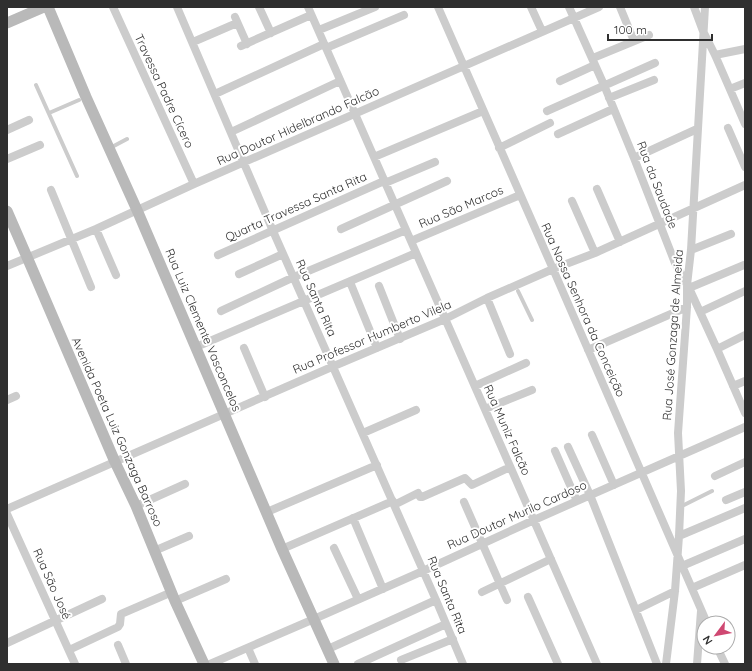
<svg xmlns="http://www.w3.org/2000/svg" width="752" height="671" font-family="Quicksand,sans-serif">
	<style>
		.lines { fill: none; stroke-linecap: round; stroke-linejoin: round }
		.lane { stroke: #ccc; stroke-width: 4 }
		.street { stroke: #ccc; stroke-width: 8 }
		.secondary { stroke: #b9b9b9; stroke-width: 11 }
		.labels { text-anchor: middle; stroke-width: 4; stroke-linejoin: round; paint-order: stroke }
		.street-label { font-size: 12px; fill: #2f2f2f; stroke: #fff }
	</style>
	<rect width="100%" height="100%" fill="#fff"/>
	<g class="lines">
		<path class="lane" d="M36 85 77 176
			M49 113 79 100
			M110 148 127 139
			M518 291 532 320
			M684 505 712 491"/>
		<path class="street" d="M113 7 194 184
			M177 7 273 231 436 600 463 664
			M259 7 271 33
			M308 7 597 664
			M438 7 553 269 707 623
			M531 7 542 31
			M569 7 604 85 634 158 675 263 689 288 717 349 745 413
			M620 7 634 41
			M694 7 703 31 715 55 745 124
			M235 17 247 44
			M319 30 375 7
			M193 42 237 23
			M241 46 311 15
			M326 48 404 15
			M715 55 745 49
			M593 58 649 35
			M560 81 595 65
			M730 89 745 83
			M215 94 324 44
			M609 98 654 80
			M547 111 655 63
			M728 128 745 167
			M7 130 29 120
			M231 132 340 81
			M558 134 613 109
			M499 148 550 123
			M374 157 483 111
			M634 158 697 129
			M7 159 40 145
			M385 183 435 162
			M597 189 620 242
			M51 190 91 287
			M572 201 595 253
			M96 229 116 275
			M341 229 447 181
			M411 241 520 195
			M691 250 731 234
			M218 255 384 181
			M7 266 96 229 194 184 599 7
			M239 274 283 254
			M350 282 377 348
			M379 286 400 339
			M689 288 744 265
			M487 298 510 354
			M221 311 294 277 406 230
			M700 312 745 291
			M196 347 416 253
			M244 348 265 397
			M717 349 745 335
			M588 350 687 307
			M475 386 526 363
			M733 386 745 381
			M7 400 16 396
			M485 409 532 390
			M363 433 416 410
			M592 435 614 485
			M568 447 590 495 657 664
			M555 451 577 501
			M715 476 745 462
			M726 500 745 492
			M464 502 507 600
			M394 505 418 493 420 497H422L465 478 472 485 510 467
			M136 506 185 484
			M7 509 334 366 445 319 487 298 553 269 595 253 745 185
			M267 512 377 465
			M7 514 75 664
			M353 518 383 589
			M679 536 745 508
			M334 548 358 599
			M282 549 393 501
			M154 551 189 536
			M682 566 745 539
			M692 588 745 565
			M482 592 551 559
			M528 597 558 664
			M175 601 226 579
			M636 610 675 591
			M7 643 102 599
			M118 645 126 664
			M717 647 725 664
			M248 648 255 664
			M328 649 436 600
			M69 650 118 627 120 624 121 614 172 592
			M401 660 453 639
			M210 664 314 619 423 571 534 520 745 427
			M358 664 446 624
			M666 664 675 591 679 536 681 491 678 433 687 307V285L691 250 705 7
			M697 664 701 611"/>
		<path class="secondary" d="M48 7 86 97 137 210 282 549 334 664
			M7 23 44 7
			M7 211 27 257 115 462 136 506 175 601 204 664"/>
	</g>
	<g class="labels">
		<g class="street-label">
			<text transform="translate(164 91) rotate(65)" y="4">Travessa Padre Cícero</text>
			<text transform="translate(298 126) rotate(-24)" y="4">Rua Doutor Hidelbrando Falcão</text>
			<text transform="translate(657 185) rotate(69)" y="4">Rua da Saudade</text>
			<text transform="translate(296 207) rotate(-24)" y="4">Quarta Travessa Santa Rita</text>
			<text transform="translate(461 207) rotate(-23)" y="4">Rua São Marcos</text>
			<text transform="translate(316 298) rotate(66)" y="4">Rua Santa Rita</text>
			<text transform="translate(583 310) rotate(66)" y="4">Rua Nossa Senhora da Conceição</text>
			<text transform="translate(203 330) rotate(67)" y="4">Rua Luiz Clemente Vasconcelos</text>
			<text transform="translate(673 335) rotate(-86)" y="4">Rua José Gonzaga de Almeida</text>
			<text transform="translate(372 337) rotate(-23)" y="4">Rua Professor Humberto Vilela</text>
			<text transform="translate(507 430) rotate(66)" y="4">Rua Muniz Falcão</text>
			<text transform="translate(117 432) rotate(66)" y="4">Avenida Poeta Luiz Gonzaga Barroso</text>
			<text transform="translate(517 515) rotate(-24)" y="4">Rua Doutor Murilo Cardoso</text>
			<text transform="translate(52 584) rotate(66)" y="4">Rua São José</text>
			<text transform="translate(447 595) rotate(67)" y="4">Rua Santa Rita</text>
		</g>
	</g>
	<rect width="752" height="671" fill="none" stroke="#2f2f2f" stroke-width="16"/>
	<g transform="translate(716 635) rotate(238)"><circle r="19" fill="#ffffff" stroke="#acacac"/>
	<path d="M0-3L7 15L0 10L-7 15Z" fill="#cf4872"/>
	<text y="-6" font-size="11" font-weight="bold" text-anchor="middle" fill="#2f2f2f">N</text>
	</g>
	<path d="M608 34v6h104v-6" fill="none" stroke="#2f2f2f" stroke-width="2"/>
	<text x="614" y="34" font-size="12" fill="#2f2f2f" stroke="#ffffff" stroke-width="3" paint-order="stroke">100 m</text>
</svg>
